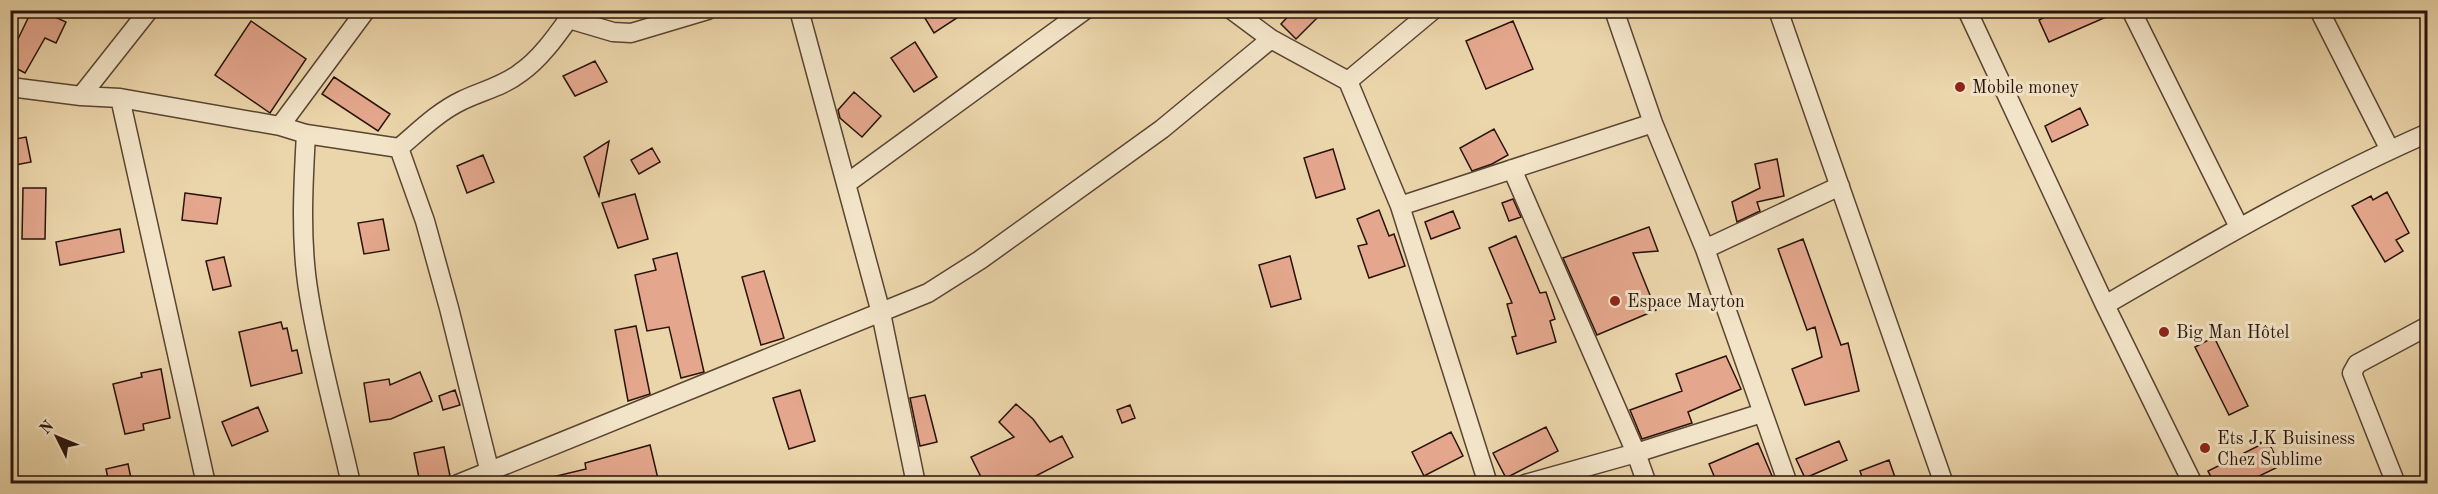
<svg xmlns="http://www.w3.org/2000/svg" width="2438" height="494" font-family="'Old Standard TT',serif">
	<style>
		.building { fill: #e4a78d; stroke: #29130b; stroke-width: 1.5 }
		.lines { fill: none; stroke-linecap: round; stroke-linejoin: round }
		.street-casing { stroke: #5a4433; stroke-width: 21 }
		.street { stroke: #f2e4c8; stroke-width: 18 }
		.poi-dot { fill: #8f2418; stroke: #f2e4c8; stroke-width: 2 }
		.labels { text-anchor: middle; stroke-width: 6; stroke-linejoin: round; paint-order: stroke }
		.poi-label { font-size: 18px; fill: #29130b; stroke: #f2e4c8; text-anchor: start }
	</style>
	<rect width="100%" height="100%" fill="#ebd5aa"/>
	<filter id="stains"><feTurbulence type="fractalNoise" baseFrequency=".00333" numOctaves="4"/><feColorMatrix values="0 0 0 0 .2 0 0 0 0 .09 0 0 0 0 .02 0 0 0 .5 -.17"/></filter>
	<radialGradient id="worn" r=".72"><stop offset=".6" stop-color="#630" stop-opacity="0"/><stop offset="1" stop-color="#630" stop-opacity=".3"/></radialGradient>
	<path class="building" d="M32 10H40L66 22 56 43 45 38 25 73 10 65V37L17 41Z
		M920 10H969L934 33Z
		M1294 10H1309L1317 18 1296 39 1281 24Z
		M2059 10H2120V11L2049 42 2039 20Z
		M251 21 306 59 270 113 215 75Z
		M1513 21 1533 69 1486 89 1466 41Z
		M915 42 937 77 914 92 891 58Z
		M595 61 607 82 575 96 563 76Z
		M334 77 390 114 378 131 322 94Z
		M854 92 881 116 862 137 840 118 838 110Z
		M2080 108 2088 125 2052 142 2045 126Z
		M1494 129 1508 155 1492 164 1472 171 1460 148Z
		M26 137 31 162 10 166V140Z
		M609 141 599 196 584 157Z
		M652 148 660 162 639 174 631 160Z
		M1333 149 1345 189 1316 198 1304 158Z
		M483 155 494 182 467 193 457 166Z
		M1777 159 1784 196 1757 202 1760 211 1737 222 1732 202 1760 188 1755 164Z
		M23 188H46L45 239H22Z
		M2387 192 2409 233 2396 240 2403 251 2385 262 2352 206 2371 196 2373 200Z
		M185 193 221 198 217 224 182 220Z
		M635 194 648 239 618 248 602 203Z
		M1513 199 1521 217 1509 221 1502 203Z
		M1379 210 1389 236 1394 234 1405 266 1369 278 1358 246 1367 244 1357 219Z
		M1453 211 1460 228 1431 239 1425 222Z
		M383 219 389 250 364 254 358 223Z
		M1649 227 1658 251 1633 253 1656 310 1597 335 1563 258Z
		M120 229 124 252 60 265 56 242Z
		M1516 236 1540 293 1546 292 1555 319 1550 321 1556 342 1517 354 1512 337 1516 336 1507 304 1512 303 1489 248Z
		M1803 239 1841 345 1848 343 1859 391 1805 405 1792 369 1822 357 1815 327 1807 330 1778 249Z
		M677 253 704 372 681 378 669 327 647 331 635 275 656 270 653 259Z
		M1290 256 1301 299 1271 307 1259 265Z
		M224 257 231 286 213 290 206 261Z
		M764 271 784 338 761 345 742 277Z
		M281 322 283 329 287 328 292 351 297 350 302 373 251 386 239 332Z
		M636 326 650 394 628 401 615 330Z
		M2214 337 2248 406 2229 415 2195 347Z
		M1726 356 1741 389 1688 412 1692 423 1642 439 1630 410 1682 391 1676 374Z
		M161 369 170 418 143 424 144 430 125 434 113 384 142 377 141 373Z
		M420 372 432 401 391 419 370 422 364 383 389 379 390 385Z
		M455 390 460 405 443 410 439 396Z
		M800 390 815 441 789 449 773 398Z
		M925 395 937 442 920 446 910 398Z
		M1016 404 1033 419 1050 442 1062 436 1073 457 1022 483H984L971 457 1014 437 999 422Z
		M1130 405 1135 418 1122 423 1117 410Z
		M258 407 268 431 232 446 222 422Z
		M1546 427 1558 451 1506 478 1493 453Z
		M1451 432 1463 456 1424 476 1412 452Z
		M1839 441 1847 460 1805 478 1796 459Z
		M2268 441 2280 466 2245 483H2214L2208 471Z
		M1758 443 1775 483H1717L1709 464Z
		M650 445 659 483H549L548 478 586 469 585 463Z
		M444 447 450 476 420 483 414 453Z
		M1889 460 1897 483H1864L1860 471Z
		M128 464 132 483H109L106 469Z"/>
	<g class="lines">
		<g class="street-casing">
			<path id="street" d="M799 10 881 313 916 484
				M1232 10 1271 39 1348 81 1400 206 1488 484
				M1614 10 1653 123 1705 249 1788 484
				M1778 10 1944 484
				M1967 10 2105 305 2193 484
				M2131 10 2239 227
				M2319 10 2390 150
				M569 19 613 32 631 33 708 10
				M1348 81 1433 10
				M10 87 81 96 120 98 280 126 306 134 399 148C418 132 438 112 461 101 481 91 502 87 520 73 542 58 559 32 575 10
				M81 96 149 10
				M120 98 206 484
				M280 126 366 10
				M306 134C303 186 300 243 309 295 319 358 337 421 351 484
				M399 148 425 221 449 308 492 481
				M1512 169 1636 453 1647 484
				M846 184 1085 10
				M1400 206 1653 123
				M1705 249 1840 186
				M2105 305C2210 244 2316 182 2428 133
				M458 484 928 293 980 260 1162 129 1271 39
				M1525 484 1636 453 1762 413
				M2396 484 2352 373 2357 364 2428 326"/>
		</g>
		<use href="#street" class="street"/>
	</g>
	<g class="poi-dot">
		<circle cx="1960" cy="87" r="6"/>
		<circle cx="1615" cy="301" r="6"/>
		<circle cx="2164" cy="332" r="6"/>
		<circle cx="2205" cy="448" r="6"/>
	</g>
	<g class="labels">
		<g class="poi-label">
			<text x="1972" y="93">Mobile money</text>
			<text x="1627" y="307">Espace Mayton</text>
			<text x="2176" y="338">Big Man Hôtel</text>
			<text x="2217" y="444">Ets J.K Buisiness<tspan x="2217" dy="21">Chez Sublime</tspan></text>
		</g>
	</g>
	<rect width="2438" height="494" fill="none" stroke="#ebd5aa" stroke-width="36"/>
	<rect x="12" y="12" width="2414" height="470" fill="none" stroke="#29130b" stroke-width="3"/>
	<rect x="18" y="18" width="2402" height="458" fill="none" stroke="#29130b" stroke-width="1.5"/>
	<g transform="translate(57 437) rotate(313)" stroke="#f2e4c8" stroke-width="4.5" paint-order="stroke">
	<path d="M0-4.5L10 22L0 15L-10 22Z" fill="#29130b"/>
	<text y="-9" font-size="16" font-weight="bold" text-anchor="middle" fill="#29130b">N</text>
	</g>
	<rect width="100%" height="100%" filter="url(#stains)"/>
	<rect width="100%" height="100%" fill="url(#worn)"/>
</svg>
